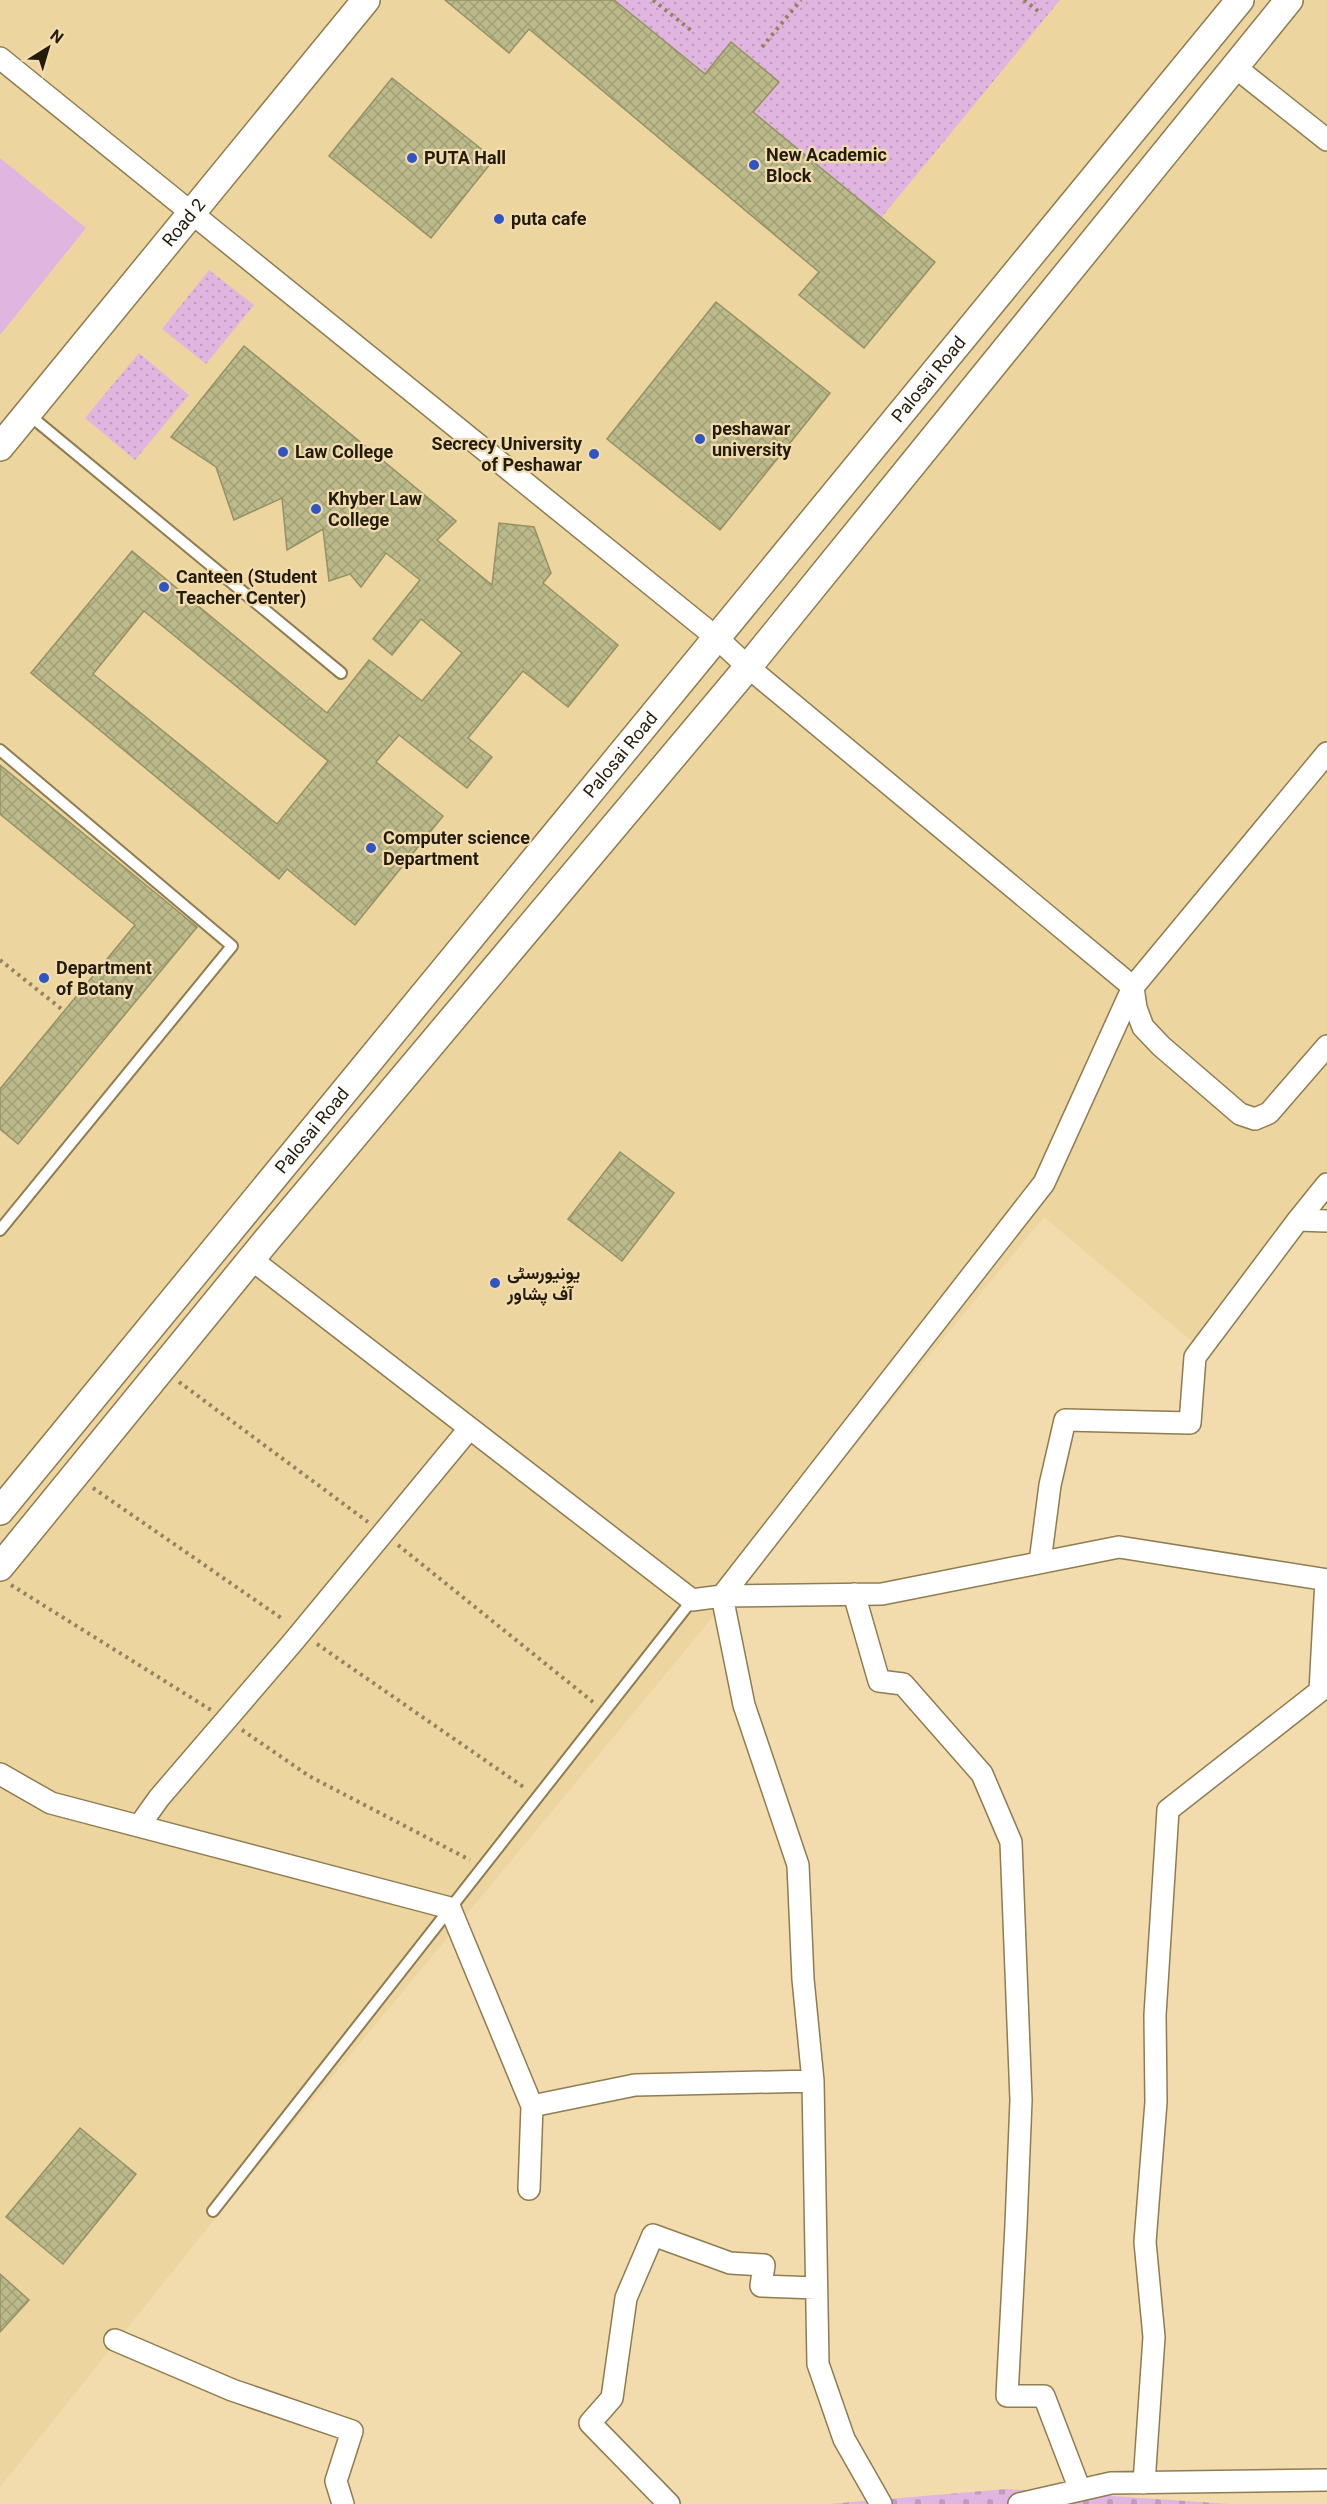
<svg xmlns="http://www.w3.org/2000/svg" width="1327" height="2504" font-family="Roboto,Vazirmatn,sans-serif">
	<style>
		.built { fill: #edd59f }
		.grass { fill: url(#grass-dots) }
		.cemetery { fill: url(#cemetery-stones) }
		.pitch { fill: #e0b5e0 }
		.building { fill: url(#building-cross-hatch); stroke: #949264; stroke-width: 1.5; fill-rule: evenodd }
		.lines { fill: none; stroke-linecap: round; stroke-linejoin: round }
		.service-casing { stroke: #8f7c51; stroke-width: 14 }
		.minor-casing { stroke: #8f7c51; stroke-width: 24 }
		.tertiary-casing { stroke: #8f7c51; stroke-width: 30 }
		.path { stroke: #928362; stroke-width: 4; stroke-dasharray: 3 4.5; stroke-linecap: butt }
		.service { stroke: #fff; stroke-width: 10 }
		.minor { stroke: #fff; stroke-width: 21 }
		.tertiary { stroke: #fff; stroke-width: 27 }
		.poi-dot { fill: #2f54c4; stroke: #f2dcae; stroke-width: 2 }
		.labels { text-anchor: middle; stroke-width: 4.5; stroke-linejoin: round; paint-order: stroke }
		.poi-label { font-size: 18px; font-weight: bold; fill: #241c0a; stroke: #f2dcae; text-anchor: start }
		.street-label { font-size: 18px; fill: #241c0a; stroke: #f2dcae }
	</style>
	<defs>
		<pattern id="grass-dots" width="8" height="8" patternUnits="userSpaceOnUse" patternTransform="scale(1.5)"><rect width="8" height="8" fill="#e0b5e0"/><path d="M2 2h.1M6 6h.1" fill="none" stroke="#c09bbf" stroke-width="1.8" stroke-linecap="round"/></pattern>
		<pattern id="cemetery-stones" width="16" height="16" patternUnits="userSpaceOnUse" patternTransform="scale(1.5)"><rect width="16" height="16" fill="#e0b5e0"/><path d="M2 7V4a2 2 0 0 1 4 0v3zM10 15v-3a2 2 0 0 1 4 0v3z" fill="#c09bbf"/></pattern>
		<pattern id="building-cross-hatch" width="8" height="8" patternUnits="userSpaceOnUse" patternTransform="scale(1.5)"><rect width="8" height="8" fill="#bcba8b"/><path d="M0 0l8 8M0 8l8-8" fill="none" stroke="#a19f77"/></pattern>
	</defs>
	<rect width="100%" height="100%" fill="#f2dcae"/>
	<path class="built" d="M0 0H1327V1194L1201 1349 1044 1217 222 2210 0 2487Z"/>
	<path class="grass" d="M614 0H1060L881 218 753 112 778 82 731 43 705 74Z
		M209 270 254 305 206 364 162 329Z
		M139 353 189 395 135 460 85 418Z"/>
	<path class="cemetery" d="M1007 2489 1230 2504H828Z"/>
	<path class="pitch" d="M0 158 86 228 0 335Z"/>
	<path class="building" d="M445 0H614L705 74 731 42 779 82 753 112 935 262 864 348 799 295 819 272 529 29 509 53Z
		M392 78 494 159 431 238 329 156Z
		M716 302 830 393 720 530 607 439Z
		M244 346 456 521 437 540 492 585 499 523 534 527 551 573 543 583 618 645 568 707 523 671 468 738 492 757 467 788 399 735 376 762 443 816 355 925 287 869 279 879 31 673 132 551 327 713 369 660 422 701 462 653 421 619 392 655 373 639 420 580 386 553 361 587 350 574 329 581 323 529 287 550 282 498 234 520 216 467 171 437ZM144 611 328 761 277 824 93 674Z
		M0 765 197 927 18 1144 0 1129V1089L135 925 0 814Z
		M620 1152 674 1193 622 1261 568 1219Z
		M80 2128 136 2174 63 2264 6 2217Z
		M0 2274 29 2300 0 2332Z"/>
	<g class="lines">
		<g class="service-casing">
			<path id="service" d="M28 414 341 673
				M0 750 232 946 0 1230
				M213 2211 692 1600"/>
		</g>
		<g class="minor-casing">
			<path id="minor" d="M0 58 717 638 748 667 1133 987 1136 1008 1143 1027 1161 1046 1240 1114 1255 1119 1269 1113 1327 1046
				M1235 67 1327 140
				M1298 1220 1327 1184
				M251 1259 692 1600 722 1596 882 1594 1119 1547 1327 1580
				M1040 1562 1050 1485 1065 1420 1190 1423 1195 1357 1298 1220 1327 1221
				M854 1594 879 1681 903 1684 982 1774 1011 1842 1021 2100 1016 2225 1007 2396H1044L1080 2490
				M0 1774 51 1803 450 1908 532 2106 529 2189
				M139 1826 159 1798 293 1642 469 1429
				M532 2106 635 2085 813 2081
				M115 2340 232 2390 352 2431 336 2481 343 2504
				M1144 2483 1154 2337 1145 2242 1156 2102 1155 2015 1168 1810 1320 1691 1326 1580
				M669 2504 590 2423 612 2398 626 2298 653 2235 730 2263 764 2265 761 2286 816 2288
				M881 2504 844 2439 818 2364 813 2081 803 1979 798 1865 744 1705 722 1596 1044 1183 1133 987 1327 753
				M1019 2504 1111 2483 1327 2480"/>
		</g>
		<g class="tertiary-casing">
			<g id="tertiary">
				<path id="s1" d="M0 447 366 0"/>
				<path id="s2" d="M0 1511 1240 0"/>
				<path d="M0 1567 266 1241 748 667 1289 0"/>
			</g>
		</g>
		<path class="path" d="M653 0 693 32
			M1024 0 1038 11
			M762 47 801 0
			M0 960 64 1011
			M179 1382 368 1522
			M93 1488 284 1620
			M398 1545 593 1702
			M11 1585 211 1710
			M317 1644 525 1788
			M242 1730 309 1776 470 1860"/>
		<use href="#service" class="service"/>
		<use href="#minor" class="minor"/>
		<use href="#tertiary" class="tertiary"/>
	</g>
	<g class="poi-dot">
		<circle cx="412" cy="158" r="6"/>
		<circle cx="754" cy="165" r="6"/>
		<circle cx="499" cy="219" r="6"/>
		<circle cx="700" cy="439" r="6"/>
		<circle cx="283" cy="452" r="6"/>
		<circle cx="594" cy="454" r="6"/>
		<circle cx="316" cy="509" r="6"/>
		<circle cx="164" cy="587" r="6"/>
		<circle cx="371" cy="848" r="6"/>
		<circle cx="44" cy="978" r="6"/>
		<circle cx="495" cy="1283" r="6"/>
	</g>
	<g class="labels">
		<g class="poi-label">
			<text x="766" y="161">New Academic<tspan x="766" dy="21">Block</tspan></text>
			<text x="424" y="164">PUTA Hall</text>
			<text x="511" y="225">puta cafe</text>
			<text x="712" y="435">peshawar<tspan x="712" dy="21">university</tspan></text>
			<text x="582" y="450" text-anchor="end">Secrecy University<tspan x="582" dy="21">of Peshawar</tspan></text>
			<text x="295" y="458">Law College</text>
			<text x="328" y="505">Khyber Law<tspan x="328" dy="21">College</tspan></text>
			<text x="176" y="583">Canteen (Student<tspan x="176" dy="21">Teacher Center)</tspan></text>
			<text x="383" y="844">Computer science<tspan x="383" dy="21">Department</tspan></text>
			<text x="56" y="974">Department<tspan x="56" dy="21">of Botany</tspan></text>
			<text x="507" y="1279">یونیورسٹی<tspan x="507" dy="21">آف پشاور</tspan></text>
		</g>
		<g class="street-label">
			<text dy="6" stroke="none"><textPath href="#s1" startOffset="290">Road 2</textPath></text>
			<text dy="6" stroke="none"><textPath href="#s2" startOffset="1464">Palosai Road</textPath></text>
			<text dy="6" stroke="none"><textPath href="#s2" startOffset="978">Palosai Road</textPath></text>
			<text dy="6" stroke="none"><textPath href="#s2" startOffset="492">Palosai Road</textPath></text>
		</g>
	</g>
	<g transform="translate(48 48) rotate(37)" stroke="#f2dcae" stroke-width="4.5" paint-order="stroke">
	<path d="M0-4.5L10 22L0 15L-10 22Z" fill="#241c0a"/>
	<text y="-9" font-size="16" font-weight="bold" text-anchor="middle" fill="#241c0a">N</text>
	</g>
</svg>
